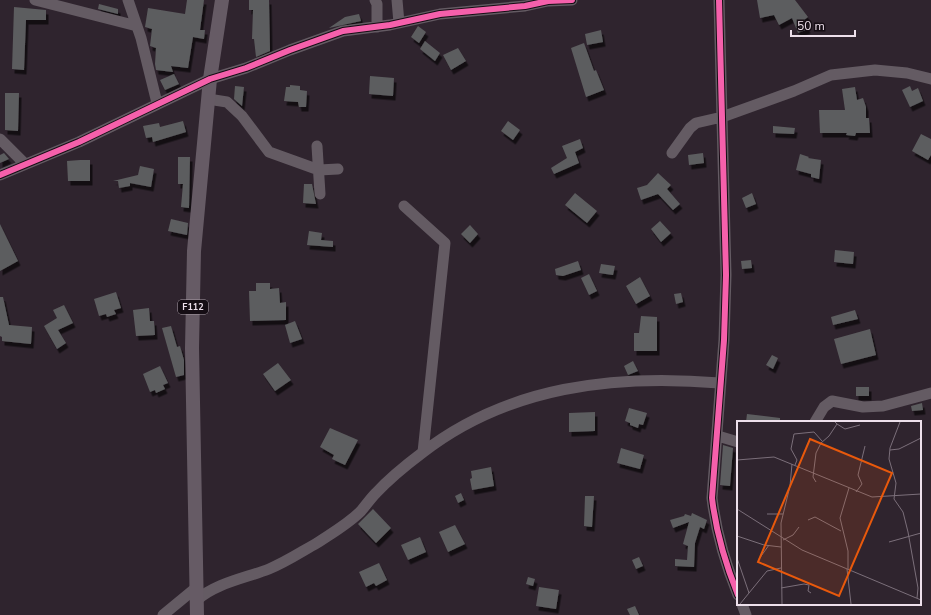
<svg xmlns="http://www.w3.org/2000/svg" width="931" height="615" font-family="'Nunito Sans',sans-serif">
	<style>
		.building { fill: #5c5d5f; filter: url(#shadow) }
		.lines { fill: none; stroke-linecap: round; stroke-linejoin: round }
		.minor { stroke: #645b63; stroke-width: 11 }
		.major { stroke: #665b65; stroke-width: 14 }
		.cycleway-casing { stroke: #150d14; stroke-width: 8 }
		.cycleway { stroke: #f560ab; stroke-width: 6 }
		.labels { text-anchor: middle; stroke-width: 4; stroke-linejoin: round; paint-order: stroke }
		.shield { fill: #150d14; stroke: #aca1aa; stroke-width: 1 }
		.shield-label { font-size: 9px; font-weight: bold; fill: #ede0eb }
		.inset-road { fill: none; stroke: #7b6f7a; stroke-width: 1 }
		.view { fill: #e8590c; fill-opacity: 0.15; stroke: #e8590c; stroke-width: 2 }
		.inset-edge { fill: none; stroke: #ede0eb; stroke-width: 2 }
	</style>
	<defs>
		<filter id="shadow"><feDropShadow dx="2.5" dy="4.5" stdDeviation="0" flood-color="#0009"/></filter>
	</defs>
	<rect width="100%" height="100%" fill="#2f242e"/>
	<path class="building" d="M187 0H204L200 30H205L204 39 193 37 188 68 171 66 173 72 156 70 155 64 156 48 150 46 152 29 145 27 148 8 185 14Z
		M249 0H269L270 51 256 57 254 39H252L253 10H249Z
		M757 0H795L808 17 804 20 808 29 798 33 792 18 779 25 774 15 760 18Z
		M99 4 118 9V14L98 9Z
		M14 7 46 10V20H26L24 70 12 69Z
		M359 14 361 21 329 28 345 17Z
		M418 26 426 32 419 43 411 37Z
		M601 30 603 42 587 45 585 34Z
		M425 41 440 53 435 61 420 49Z
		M584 43 594 71 596 70 604 90 586 97 571 48Z
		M458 48 466 61 451 70 443 55Z
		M174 74 179 84 165 90 160 80Z
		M370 76 394 78 393 96 369 94Z
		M290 85 300 86V90L307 91 306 107H299L298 102 284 101 286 87H290Z
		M235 86 244 87 242 106 234 99Z
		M910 86 912 91 918 88 923 101 910 107 902 90Z
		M855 87 857 100 863 98 866 107V118H869L870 133H856L855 136 846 135 847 133H820L819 110H845L842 89Z
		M5 93H19L18 131 5 130Z
		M183 121 186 132 153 142 152 137 146 138 143 126 159 123 160 127Z
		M508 121 520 130 513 140 501 131Z
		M773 126 795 128 794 134 773 133Z
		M921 134 931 139V155L928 160 912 151Z
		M580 139 583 148 575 152 579 163 554 174 551 168 567 158 562 146Z
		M4 153 9 159 0 163V155Z
		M703 153 704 163 689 165 688 155Z
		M800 154 809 157 808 158 821 160 819 179 811 177V174L796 170Z
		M178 157H190L189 208 181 207 183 184H178Z
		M80 160H90V181H68L67 161Z
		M140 166 154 169 151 187 130 183V186L119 188 118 181H113L138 175Z
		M658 173 671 185 667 189 680 204 673 210 658 194 641 200 637 188 647 185Z
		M304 184H312L316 204 303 203Z
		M575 193 597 211 587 223 565 205Z
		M752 193 756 204 746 208 742 198Z
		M171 219 188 223 187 235 168 231Z
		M660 221 671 233 661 242 651 229Z
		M0 224 18 261 0 271Z
		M470 225 478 234 470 243 461 234Z
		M309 231 322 233 321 240 333 241V247L307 245Z
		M835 250 854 252 853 264 834 262Z
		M751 260 752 268 742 269 741 261Z
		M578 261 581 270 563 276 556 275 555 269Z
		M601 264 615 266 613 275 599 273Z
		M589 274 597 291 589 295 581 278Z
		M640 277 650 296 636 304 626 286Z
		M256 283H270V289L279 288 280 303 286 302V320L250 321 249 291H256Z
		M116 292 121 308 114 310 116 314 107 317 106 314 99 316 94 299Z
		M681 293 683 302 676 304 674 294Z
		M0 297H3L9 325 32 327 31 344 2 341V337L0 336Z
		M64 305 73 323 58 330 66 343 57 349 44 326 57 318 53 310Z
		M149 308 150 321H154L155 335 136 336 133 310Z
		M855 310 858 319 833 325 831 317Z
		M641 316 657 317V351H634V333H639Z
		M295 321 302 339 290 343 285 325Z
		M171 326 177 347 180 346 184 360V375L176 377 162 328Z
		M870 329 876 355 841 364 834 339Z
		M772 355 778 358 773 369 766 365Z
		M633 361 638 371 628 375 624 366Z
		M278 363 291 380 275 391 263 374Z
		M160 366 168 383 163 385 165 389 156 393 155 390 150 392 143 374Z
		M856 387H869V396H856Z
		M922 403 923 410 912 411 911 406Z
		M629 408 647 413 643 425 639 424 638 428 630 425V423L625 421Z
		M595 412V431L569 432V413Z
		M747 414 780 418V422H746Z
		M330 428 358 440 345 465 332 459 334 455 320 447Z
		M723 445 733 448 730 486 720 485Z
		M621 448 644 455 640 469 617 463Z
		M491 467 494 486 472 490 470 479 472 478 471 471Z
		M461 493 464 500 458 503 455 496Z
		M585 496H594L592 527 584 526Z
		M373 509 391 528 376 543 358 524Z
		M692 513 707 520 704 529 700 527 695 543 694 567 675 566V559L687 560 688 546 683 544 689 522 673 528 670 520 684 516 685 514 691 516Z
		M455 525 465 544 448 552 439 532Z
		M420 537 426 552 408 560 401 545Z
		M639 557 643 566 636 569 632 560Z
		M379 563 387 580 376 586 374 583 366 587 359 572Z
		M528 577 535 579 533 586 526 584Z
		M539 587 559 590 556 609 536 606Z
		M635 606 639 615H630L627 609Z"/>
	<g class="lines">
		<path class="minor" d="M35 0 137 26
			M128 0 141 38 157 103
			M375 0 377 4V27
			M397 0 399 23
			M719 0 726 275 724 340 712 498C716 532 725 563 738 595
			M208 99 227 102 242 116 269 152 319 170 338 169
			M0 139 25 164
			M317 146 320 194
			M672 153 690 128 696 123 722 117 794 91 831 75 875 70 907 73 931 79
			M0 175 79 142 210 79 246 68 290 50 343 31 390 25 440 14 525 6 548 1 572 0
			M404 206 445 243 423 452
			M815 422 824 407 832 401 863 407 883 406 931 393
			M718 436 738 442
			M197 600C216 583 246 578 269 569 286 562 301 552 317 543 332 533 348 524 361 511 366 505 371 498 376 493 390 478 406 465 422 453 508 386 615 374 720 383
			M742 604 746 615
			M163 615 197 587"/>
		<path class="major" d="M197 615 192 348 194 251 210 79 222 0"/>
		<g class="cycleway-casing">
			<path id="cycleway" d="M719 0 726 275 724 340 712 498C716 532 725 563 738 595
				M0 175 79 142 210 79 246 68 290 50 343 31 390 25 440 14 525 6 548 1 572 0"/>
		</g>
		<use href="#cycleway" class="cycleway"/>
	</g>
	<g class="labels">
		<rect class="shield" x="178" y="300" width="30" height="14" rx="3"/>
		<g class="shield-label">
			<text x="193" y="310">F112</text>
		</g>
	</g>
	<g transform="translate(737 421)">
		<rect width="184" height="184" fill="#2f242e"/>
		<path class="inset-road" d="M163 1 153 27 152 38 159 62 157 78 166 91 171 111 181 167 180 177M100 3 108 8 123 4M153 29 162 28 184 17M0 39 37 36 135 76 184 73M58 44 60 39 54 28 57 13 77 11 85 20M79 61 76 56 79 32 84 22 92 15 100 3 98 1M119 71 125 63 121 54 128 25M0 88 65 129 184 179M30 93H46M71 99 78 96 104 110M0 115 27 124 44 126M46 119 56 114 62 106M152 121 184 112M0 137 12 172M22 138 32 124M110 148 114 183M111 148V130L103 97 112 67M44 167 67 163 72 164 71 170 74 172M3 183 30 150 44 147M45 183 44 102 53 65 55 43"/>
		<path class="view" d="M73 18 155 52 102 175 21 141Z"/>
		<rect width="184" height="184" class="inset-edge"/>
	</g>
	<path d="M791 30v6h64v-6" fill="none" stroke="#ede0eb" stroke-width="2"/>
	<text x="797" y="30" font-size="12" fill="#ede0eb" stroke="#150d14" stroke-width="3" paint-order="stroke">50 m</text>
</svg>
